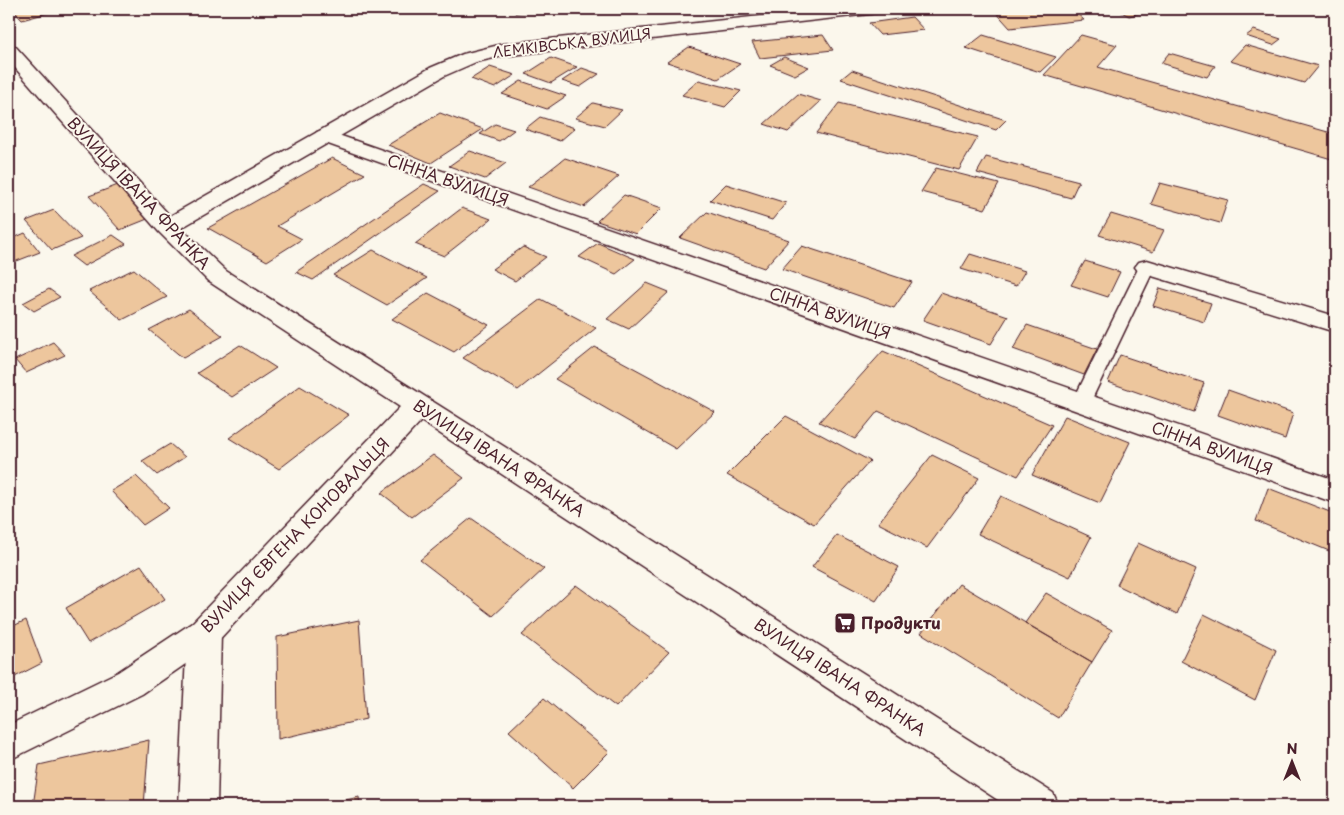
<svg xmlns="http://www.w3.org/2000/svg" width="1344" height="815" font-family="'Playpen Sans',sans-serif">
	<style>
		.building { fill: #edc69d; stroke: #4a1f2b }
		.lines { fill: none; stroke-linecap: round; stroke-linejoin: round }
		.lane-casing { stroke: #4a1f2b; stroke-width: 3 }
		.street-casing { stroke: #4a1f2b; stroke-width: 3 }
		.secondary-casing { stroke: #4a1f2b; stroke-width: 3 }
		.lane { fill: #fbf7ec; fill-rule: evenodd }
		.street { fill: #fbf7ec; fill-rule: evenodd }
		.secondary { fill: #fbf7ec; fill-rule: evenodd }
		.labels { text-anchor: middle; stroke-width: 4; stroke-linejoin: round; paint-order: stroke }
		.far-street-label { font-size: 14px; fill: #4a1f2b; stroke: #fbf7ec }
		.street-label { font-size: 16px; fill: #4a1f2b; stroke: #fbf7ec }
		.poi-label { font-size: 16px; font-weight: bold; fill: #4a1f2b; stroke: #fbf7ec; text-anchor: start }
	</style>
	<rect width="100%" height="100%" fill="#fbf7ec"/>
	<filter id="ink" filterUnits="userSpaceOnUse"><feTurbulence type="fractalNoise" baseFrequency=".02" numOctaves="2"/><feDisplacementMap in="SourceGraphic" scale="10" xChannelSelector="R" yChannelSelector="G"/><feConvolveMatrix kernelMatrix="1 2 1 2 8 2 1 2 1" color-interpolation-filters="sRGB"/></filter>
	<g filter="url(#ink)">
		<path class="building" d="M12 9H62L22 20Z
			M514 9H554L515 13Z
			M1011 9H1072L1084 20 1010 28 994 10Z
			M1116 9H1157L1129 16Z
			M912 17 924 30 880 35 869 23Z
			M1254 30 1281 39 1273 45 1246 36Z
			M823 35 833 50 760 58 752 42Z
			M983 35 1056 57 1040 72 966 48Z
			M1081 35 1117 45 1098 67 1335 134V160L1044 75Z
			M1245 45 1318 66 1304 83 1230 61Z
			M689 47 740 64 718 79 667 62Z
			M1169 53 1215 66 1207 77 1161 63Z
			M784 57 809 67 795 75 770 65Z
			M551 58 577 67 551 83 526 74Z
			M490 67 515 75 495 88 471 79Z
			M582 68 599 74 580 87 562 81Z
			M852 70 1006 120 996 130 841 79Z
			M699 80 741 91 725 107 682 95Z
			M521 81 566 96 547 109 502 94Z
			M798 94 821 101 788 132 764 124Z
			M593 103 622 110 605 126 575 118Z
			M839 103 978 137 959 170 816 133Z
			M440 113 483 129 431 163 388 145Z
			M540 117 575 128 560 141 525 129Z
			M495 124 514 130 499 141 480 134Z
			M470 151 506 163 485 179 449 166Z
			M986 157 1079 181 1071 198 977 173Z
			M332 158 365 174 277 226 302 239 267 261 208 228Z
			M565 158 619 176 584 207 528 187Z
			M936 168 999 184 985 209 921 192Z
			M1160 183 1228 200 1220 223 1151 204Z
			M424 184 440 191 313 280 296 272Z
			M726 184 786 203 772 220 710 200Z
			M118 185 150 218 120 230 89 196Z
			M624 195 662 208 636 234 597 221Z
			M462 208 491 219 444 256 415 244Z
			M54 210 81 238 52 250 26 221Z
			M707 212 789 240 764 268 680 238Z
			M1111 214 1164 230 1153 252 1099 235Z
			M25 233 40 252 9 264V240Z
			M113 235 126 244 84 266 71 256Z
			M598 243 635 259 616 274 579 257Z
			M802 246 912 282 894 308 782 269Z
			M523 247 546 257 515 281 492 269Z
			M373 250 427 278 387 305 333 275Z
			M970 254 1025 271 1016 286 961 269Z
			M1085 261 1120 272 1108 297 1071 285Z
			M134 269 167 297 122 320 89 291Z
			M647 283 669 292 629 329 607 319Z
			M1160 288 1211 303 1204 322 1153 306Z
			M49 289 60 297 34 311 23 303Z
			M428 293 489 325 454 352 392 319Z
			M941 293 1008 316 991 344 923 320Z
			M541 299 596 328 518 390 463 358Z
			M189 309 223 336 183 358 149 330Z
			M1027 325 1097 349 1084 375 1013 349Z
			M53 342 65 355 26 373 15 360Z
			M240 345 276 368 232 397 197 373Z
			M595 347 715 412 676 449 555 379Z
			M883 351 1052 425 1018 476 878 411 855 439 819 422Z
			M1120 355 1204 383 1194 412 1108 382Z
			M300 386 349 415 279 469 229 438Z
			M1228 390 1293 413 1285 439 1218 415Z
			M786 416 870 461 814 524 727 475Z
			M1065 416 1130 442 1100 503 1032 475Z
			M170 444 185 457 157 475 142 461Z
			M433 455 464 478 412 517 381 493Z
			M932 455 979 478 927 548 878 523Z
			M136 476 169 508 143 525 111 491Z
			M1268 488 1335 514 1334 553 1256 521Z
			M1001 496 1091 537 1070 577 978 534Z
			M471 518 544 569 493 616 420 560Z
			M837 535 899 567 876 601 812 567Z
			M1138 543 1196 569 1177 614 1117 585Z
			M141 565 165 599 88 643 66 608Z
			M959 584 1092 662 1058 718 921 633Z
			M576 585 669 652 616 707 522 635Z
			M1046 593 1112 630 1092 662 1025 623Z
			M1204 614 1276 650 1255 700 1181 661Z
			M26 620 42 663 9 680V628Z
			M359 620 366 719 278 739 277 637Z
			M544 698 609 752 573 788 509 731Z
			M149 740 144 806H33L39 765Z
			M359 797 360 806H319Z"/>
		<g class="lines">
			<g class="lane-casing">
				<path id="lane" d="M1147 262 1153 263 1155 267 1091 401 1089 406 1082 408 1075 406 1073 401 1139 267 1141 263Z"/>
			</g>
			<g class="street-casing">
				<path id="street" d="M324 130 1335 480V503L317 140 314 136 317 132Z
					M1147 260 1335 316V332L1139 272 1135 267 1139 262Z
					M204 619 216 623 221 633 217 806H179L187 633 192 623Z"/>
			</g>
			<g class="secondary-casing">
				<path id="secondary" d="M825 9H879L876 13 870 14 503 56 476 62 444 76 181 228 226 271 1053 793 1059 806H1007L421 421 216 643 142 694 9 760V725L118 672 192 623 400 407 208 281 159 232 9 61V45L15 46 170 216 430 68 463 54 503 44Z"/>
			</g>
			<use href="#lane" class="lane"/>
			<use href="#street" class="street"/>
			<use href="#secondary" class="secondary"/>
		</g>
	</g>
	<defs>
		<g id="supermarket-square" transform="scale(1.125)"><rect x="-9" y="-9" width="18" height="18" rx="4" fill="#4a1f2b" stroke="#fbf7ec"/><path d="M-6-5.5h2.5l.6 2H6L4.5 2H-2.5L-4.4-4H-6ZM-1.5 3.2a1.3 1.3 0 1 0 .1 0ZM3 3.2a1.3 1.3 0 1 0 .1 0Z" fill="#fff"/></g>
	</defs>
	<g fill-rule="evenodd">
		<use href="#supermarket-square" x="845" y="623"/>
	</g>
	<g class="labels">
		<g class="far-street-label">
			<text transform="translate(572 43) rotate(-7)" y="5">ЛЕМКІВСЬКА ВУЛИЦЯ</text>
		</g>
		<g class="street-label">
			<text transform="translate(448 180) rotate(19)" y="6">СІННА ВУЛИЦЯ</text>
			<text transform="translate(139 193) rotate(47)" y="6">ВУЛИЦЯ ІВАНА ФРАНКА</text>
			<text transform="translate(830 313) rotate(19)" y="6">СІННА ВУЛИЦЯ</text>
			<text transform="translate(1212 448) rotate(20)" y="6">СІННА ВУЛИЦЯ</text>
			<text transform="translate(499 458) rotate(33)" y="6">ВУЛИЦЯ ІВАНА ФРАНКА</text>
			<text transform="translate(295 535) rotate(-46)" y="6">ВУЛИЦЯ ЄВГЕНА КОНОВАЛЬЦЯ</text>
			<text transform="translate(840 677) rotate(33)" y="6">ВУЛИЦЯ ІВАНА ФРАНКА</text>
		</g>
		<g class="poi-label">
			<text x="861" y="629">Продукти</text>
		</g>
	</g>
	<rect width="1344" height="815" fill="none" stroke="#fbf7ec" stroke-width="30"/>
	<rect x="15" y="15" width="1314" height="785" fill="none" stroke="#4a1f2b" stroke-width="2" filter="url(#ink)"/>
	<g transform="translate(1292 762)" stroke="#fbf7ec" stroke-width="4" paint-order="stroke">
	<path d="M0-4L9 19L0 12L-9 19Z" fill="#4a1f2b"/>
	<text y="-8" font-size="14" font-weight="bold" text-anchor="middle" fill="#4a1f2b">N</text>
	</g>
</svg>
